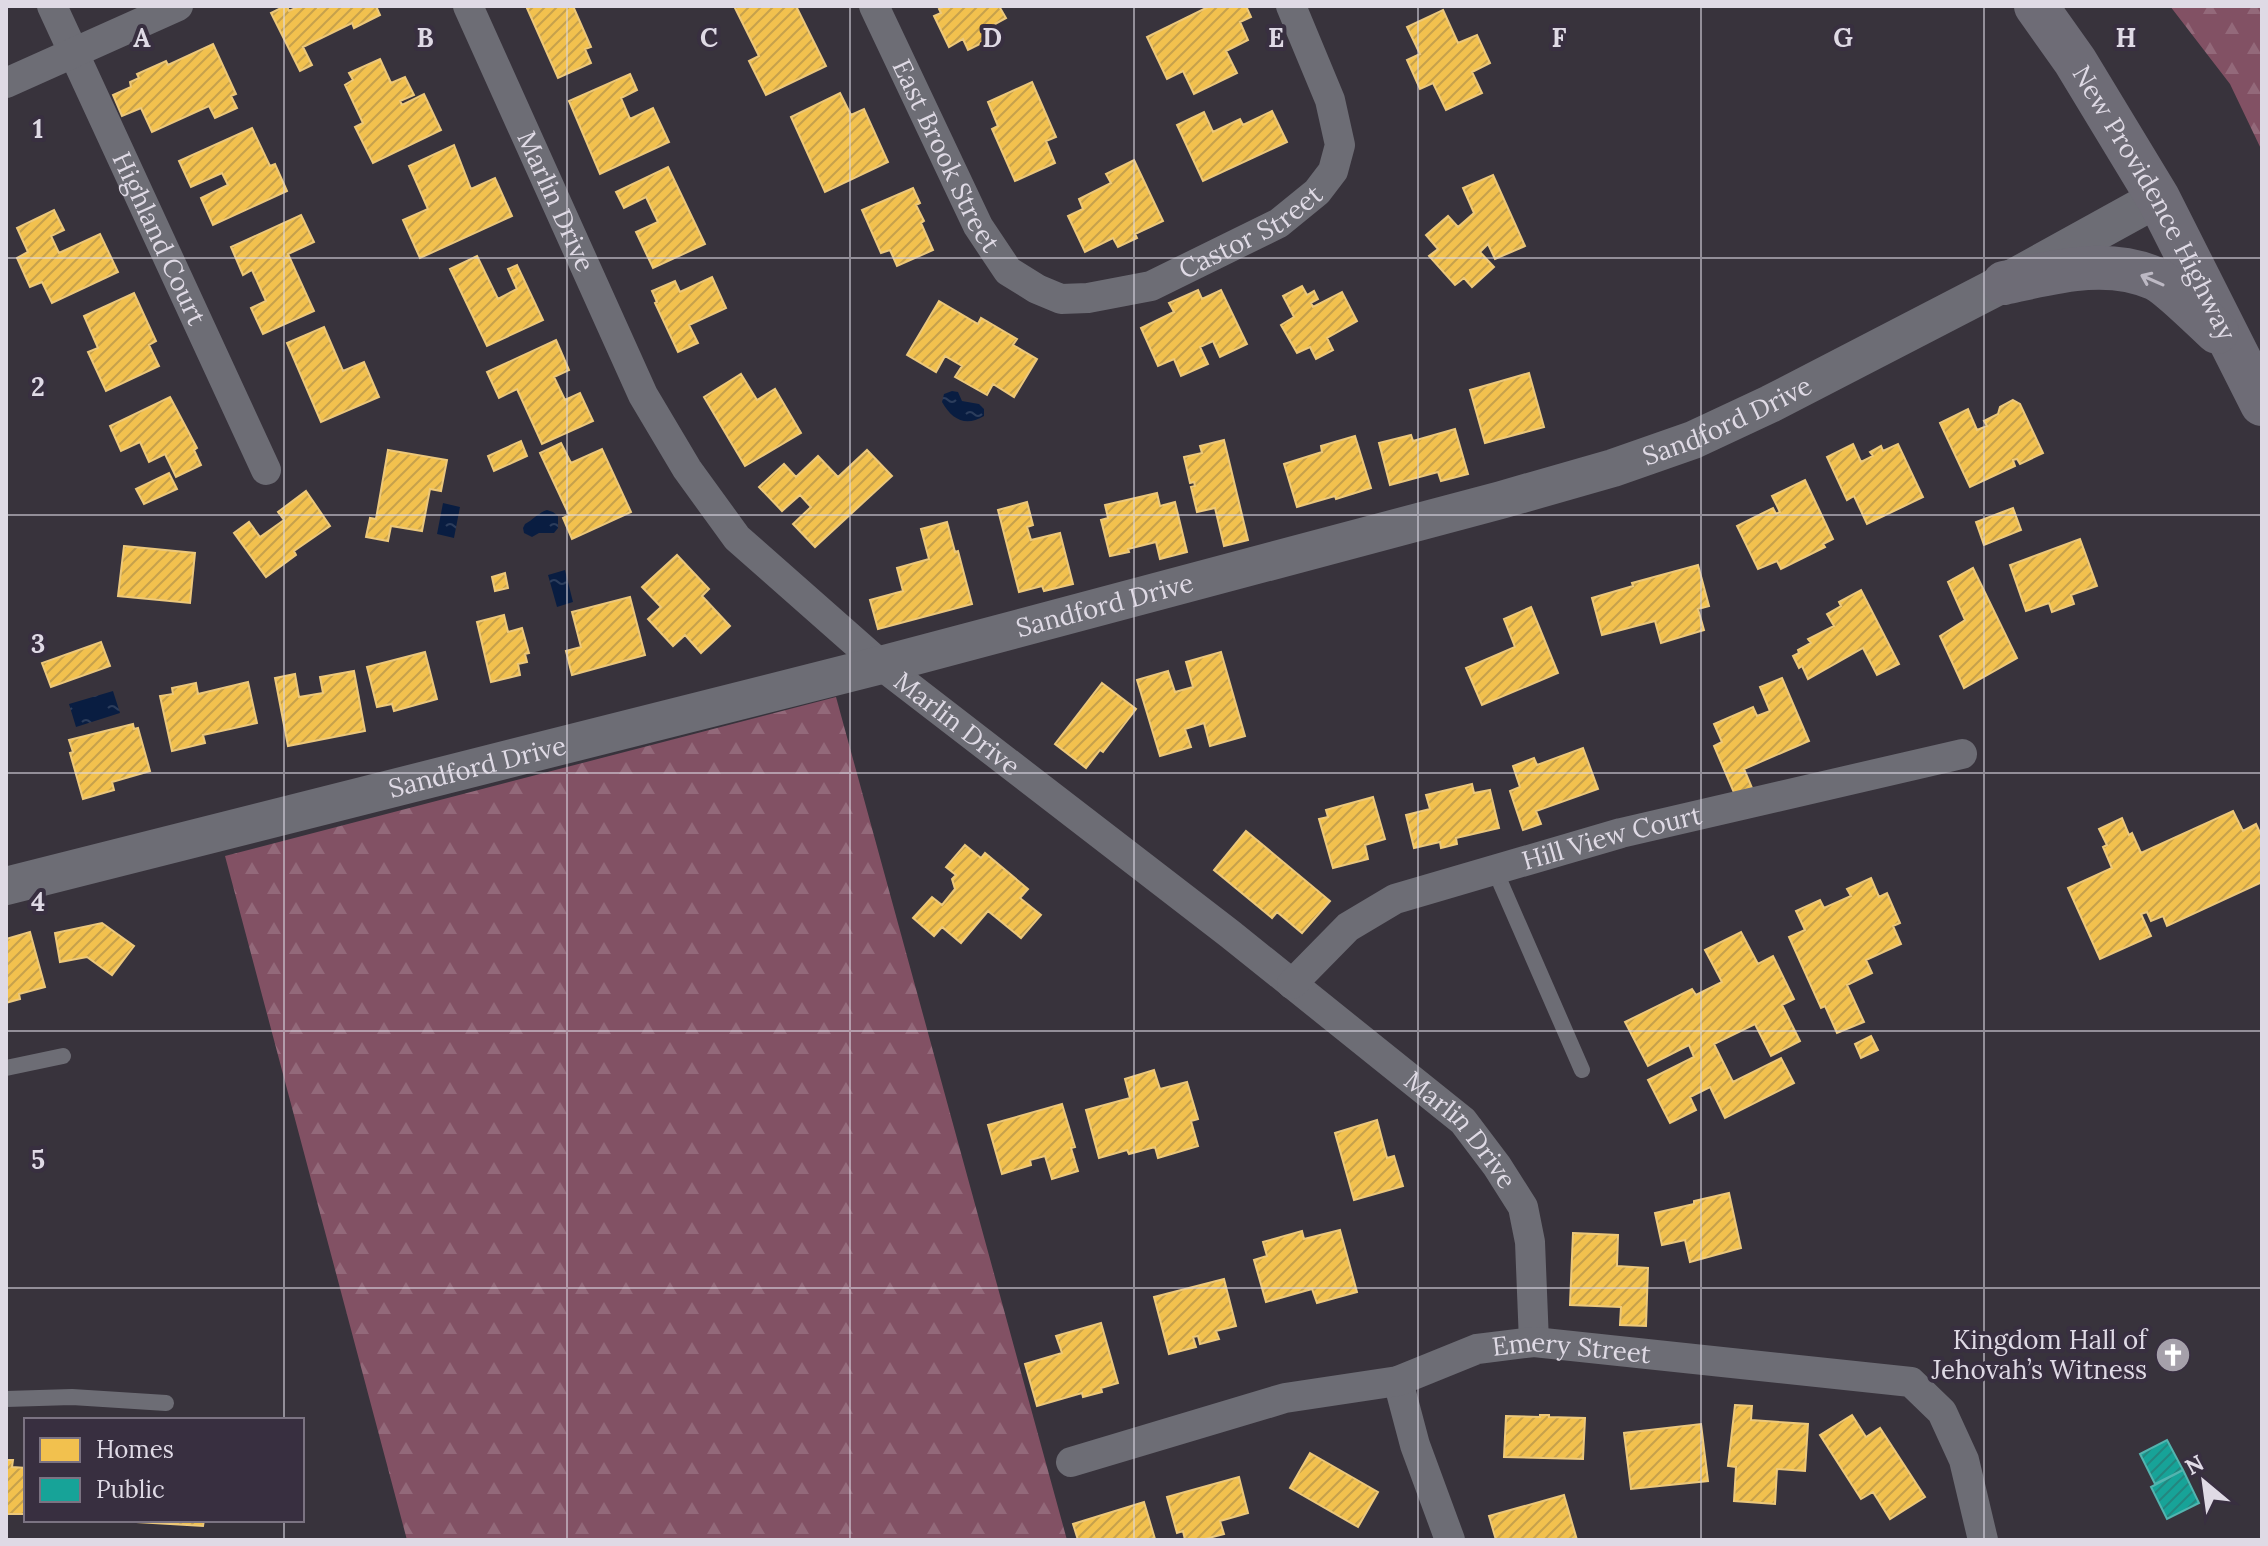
<svg xmlns="http://www.w3.org/2000/svg" width="2268" height="1546" font-family="Lora,serif">
	<style>
		.forest { fill: url(#forest-firs) }
		.water { fill: url(#water-ripples) }
		.homes { fill: url(#homes-hatch); stroke: #ecc87b; stroke-width: 2 }
		.public { fill: url(#public-hatch); stroke: #53b4af; stroke-width: 2 }
		.lines { fill: none; stroke-linecap: round; stroke-linejoin: round }
		.service { stroke: #6d6d75; stroke-width: 16 }
		.minor { stroke: #6d6d75; stroke-width: 30 }
		.tertiary { stroke: #6d6d75; stroke-width: 38 }
		.trunk { stroke: #6e6c76; stroke-width: 44 }
		.oneway { stroke: #bdb9c4 }
		.grid { fill: none; stroke: #dfdae5; stroke-width: 2; stroke-opacity: 0.55 }
		.labels { text-anchor: middle; stroke-width: 8; stroke-linejoin: round; paint-order: stroke }
		.street-label { font-size: 26px; fill: #dfdae5; stroke: #382f40 }
		.poi-label { font-size: 26px; fill: #dfdae5; stroke: #382f40; text-anchor: end }
		.grid-label { font-size: 26px; text-anchor: middle; font-weight: bold; fill: #dfdae5; stroke: #382f40; stroke-width: 8; stroke-linejoin: round; paint-order: stroke }
	</style>
	<defs>
		<pattern id="forest-firs" width="22" height="20" patternUnits="userSpaceOnUse" patternTransform="scale(2)"><rect width="22" height="20" fill="#825164"/><path d="M5 1l3.5 6h-7zM16 11l3.5 6h-7z" fill="#93697a"/></pattern>
		<pattern id="water-ripples" width="26" height="14" patternUnits="userSpaceOnUse" patternTransform="scale(2)"><rect width="26" height="14" fill="#091d41"/><path d="M2 4q2-2 4 0t4 0M15 11q2-2 4 0t4 0" fill="none" stroke="#2c3d5c"/></pattern>
		<pattern id="homes-hatch" width="6" height="6" patternUnits="userSpaceOnUse" patternTransform="scale(2)"><rect width="6" height="6" fill="#f2c14e"/><path d="M-1 1l2-2M0 6l6-6M5 7l2-2" fill="none" stroke="#c6a14c"/></pattern>
		<pattern id="public-hatch" width="6" height="6" patternUnits="userSpaceOnUse" patternTransform="scale(2)"><rect width="6" height="6" fill="#17a398"/><path d="M-1 1l2-2M0 6l6-6M5 7l2-2" fill="none" stroke="#24867f"/></pattern>
	</defs>
	<rect width="100%" height="100%" fill="#38333c"/>
	<path class="forest" d="M2170 6H2262V151L2230 84Z
		M836 697 1067 1540H407L225 856Z"/>
	<path class="water" d="M952 391 958 392 962 401 979 404 984 409V416C966 427 952 420 942 402L944 394Z
		M443 503 460 507 454 538 437 534Z
		M547 510 553 512 558 516V528L554 533H539L532 537 524 533 523 528 525 524C533 520 539 512 547 510Z
		M565 570 573 602 557 607 548 575Z
		M113 691 120 713 76 727 69 704Z"/>
	<path class="homes" d="M285 6H287L289 11 300 6H317L318 8 323 6H376L380 15 354 28 352 23 303 47 312 65 300 71 271 13Z
		M526 6H573L591 47 585 49 591 63 558 78Z
		M734 6H796L826 66 766 95 749 61 759 56Z
		M945 6H999L1006 18 995 24 1000 34 968 50 963 39 949 47 934 16 941 13 939 9Z
		M1210 6H1246L1251 17 1240 22 1248 40 1226 51 1237 73 1194 94 1183 71 1167 79 1147 37Z
		M1443 10 1458 43 1477 35 1490 63 1472 72 1482 93 1446 110 1433 83 1420 89 1407 60 1420 54 1407 27Z
		M213 44 236 94 231 96 237 108 215 118 209 106 152 132 141 108 122 116 113 95 131 87 130 82 139 78 137 74 166 61 168 65Z
		M380 59 391 83 405 77 414 95 400 101 402 105 424 94 441 130 373 163 355 127 363 123 345 85 353 80 349 73Z
		M630 74 637 90 621 98 630 119 653 108 669 142 600 174 569 101Z
		M1032 82 1056 137 1046 141 1055 163 1015 181 992 129 998 126 988 102Z
		M840 93 851 115 864 109 888 162 825 192 791 117Z
		M1272 111 1287 142 1203 181 1177 125 1204 112 1213 132 1240 119 1243 125Z
		M252 128 270 166 275 164 287 191 213 225 201 198 228 185 222 173 191 187 179 161Z
		M454 145 471 189 495 178 512 216 420 258 403 220 428 209 409 166Z
		M1134 160 1163 221 1135 234 1137 238 1118 247 1113 238 1085 252 1068 216 1083 209 1079 199 1111 183 1106 174Z
		M668 167 705 244 653 268 636 232 658 222 646 197 624 208 616 192Z
		M1493 175 1525 246 1495 259 1488 244 1480 252 1494 267 1472 287 1464 278 1455 285 1429 256 1438 249 1426 235 1448 216 1458 227 1474 213 1463 188Z
		M913 188 920 203 916 205 924 221 921 223 933 250 897 266 890 250 881 253 862 210Z
		M54 210 64 230 51 236 59 253 100 234 118 272 52 303 42 282 30 287 17 258 28 252 17 228Z
		M301 215 314 242 288 254 314 311 263 334 251 308 266 301 252 270 243 275 231 247Z
		M477 256 498 299 517 289 508 269 517 265 543 320 487 346 450 269Z
		M712 277 726 308 689 325 698 343 678 352 655 303 657 302 652 291 675 281 680 292Z
		M1302 286 1307 295 1314 291 1318 299 1311 303 1313 307 1342 292 1357 321 1327 338 1333 350 1316 359 1310 347 1297 353 1281 325 1294 317 1283 296Z
		M1198 290 1202 299 1221 290 1247 344 1220 357 1213 341 1200 347 1208 364 1181 376 1174 359 1158 366 1141 328 1174 312 1169 303Z
		M134 293 156 341 149 345 159 366 106 391 88 352 98 348 84 316Z
		M939 301 978 324 981 318 1017 339 1013 345 1037 359 1014 397 993 384 987 395 955 377 962 366 945 356 936 372 907 355Z
		M324 327 343 371 364 362 379 397 321 422 287 343Z
		M556 340 569 370 554 377 565 400 580 393 593 421 542 444 517 389 499 398 487 372Z
		M1529 373 1544 427 1485 443 1470 390Z
		M741 374 757 400 775 389 801 433 745 466 704 397Z
		M170 397 197 448 194 450 201 465 176 477 165 454 149 462 140 442 121 451 110 426Z
		M2013 400 2020 404 2043 453 2020 464 2017 459 2013 460 2015 466 1970 487 1940 423 1968 409 1977 430 1987 426 1984 421 1998 414 2000 407Z
		M1455 429 1468 474 1441 481 1438 472 1390 485 1379 443 1411 435 1413 441Z
		M1355 436 1371 488 1336 499 1335 496 1297 507 1284 464 1322 452 1321 446Z
		M1224 440 1248 540 1224 546 1215 508 1197 512 1191 487 1195 486 1194 482 1190 483 1184 457 1202 453 1200 446Z
		M521 441 527 456 494 471 488 456Z
		M561 443 571 463 602 449 631 512 572 539 563 518 569 515 540 453Z
		M1853 444 1861 462 1873 456 1870 452 1881 446 1883 451 1898 444 1923 497 1867 524 1854 496 1847 500 1827 457Z
		M388 450 447 460 441 491 430 489 422 531 391 526 388 541 366 537 370 518 376 519Z
		M867 450 892 476 815 547 793 524 811 507 800 495 782 511 759 487 784 464 796 477 818 456 838 477Z
		M169 473 177 489 144 504 136 489Z
		M1805 480 1833 539 1823 544 1825 547 1781 569 1777 561 1758 569 1737 526 1773 508 1776 514 1780 512 1772 496Z
		M306 491 330 526 294 551 296 555 266 577 234 533 249 522 260 537 284 520 278 512Z
		M1157 493 1160 506 1175 502 1187 552 1160 559 1156 542 1128 549 1129 552 1110 556 1101 520 1108 518 1105 505Z
		M1027 502 1033 525 1027 527 1031 540 1060 533 1073 584 1044 591 1042 586 1019 592 998 510Z
		M2013 508 2021 530 1984 545 1976 522Z
		M947 522 955 552 958 551 972 604 878 629 870 600 903 591 897 568 929 559 921 529Z
		M2080 539 2097 586 2071 595 2074 604 2052 612 2049 603 2026 611 2010 565Z
		M124 546 195 553 190 603 118 596Z
		M677 555 709 589 702 596 730 626 701 653 685 635 673 646 648 619 661 607 642 587Z
		M1698 565 1709 606 1698 609 1704 630 1661 643 1655 621 1602 635 1592 598 1633 586 1632 583Z
		M1973 568 2017 658 1964 688 1940 636 1965 620 1948 582Z
		M505 573 508 588 495 591 492 577Z
		M1861 590 1899 664 1877 675 1863 648 1808 679 1802 666 1799 668 1793 656 1799 653 1798 650 1811 643 1808 639 1834 626 1827 614 1841 606 1839 602Z
		M630 597 645 655 572 675 566 651 581 647 572 612Z
		M1531 607 1558 673 1482 705 1466 668 1515 647 1504 619Z
		M504 615 508 632 522 628 529 653 525 654 527 662 518 664 520 675 491 682 477 622Z
		M101 642 110 666 51 687 42 663Z
		M425 652 437 699 394 711 392 704 377 707 367 667Z
		M1221 652 1245 736 1210 746 1204 723 1185 729 1191 747 1160 756 1137 680 1168 671 1175 692 1193 687 1186 662Z
		M354 671 365 731 288 746 275 678 295 674 299 697 323 693 320 677Z
		M1782 678 1809 741 1744 769 1752 788 1735 795 1714 746 1722 742 1714 724 1753 707 1757 716 1770 711 1760 687Z
		M248 682 257 723 203 735 205 743 172 751 160 696 173 694 172 688 196 683 198 694Z
		M1102 683 1136 709 1103 752 1100 750 1086 768 1055 744Z
		M133 724 134 729 138 728 150 771 112 782 114 790 83 799 70 753 73 752 69 740Z
		M1583 748 1598 789 1536 811 1541 824 1523 830 1510 791 1520 787 1513 766 1534 758 1537 765Z
		M1472 784 1474 793 1490 790 1499 828 1456 838 1457 844 1441 848 1440 842 1414 848 1406 815 1430 809 1426 795Z
		M1373 797 1385 839 1365 845 1368 859 1333 868 1319 819 1328 817 1326 810Z
		M2233 811 2243 831 2256 824 2262 837V882L2167 926 2163 916 2151 921 2147 912 2141 914 2151 936 2100 959 2068 888 2112 868 2103 847 2107 845 2099 829 2122 818 2129 835 2132 833 2141 853Z
		M1246 831 1330 901 1302 933 1277 912 1272 918 1214 870Z
		M965 845 981 858 985 853 1028 889 1020 898 1041 915 1021 938 988 911 961 943 942 927 934 936 913 918 932 897 942 905 955 889 952 879 956 875 946 867Z
		M1871 878 1879 897 1887 893 1900 923 1893 926 1901 944 1866 960 1872 973 1847 985 1864 1022 1837 1033 1825 1006 1821 1008 1789 937 1805 930 1796 911 1820 900 1824 908 1851 896 1847 889Z
		M102 923 134 946 112 975 87 957 60 962 55 933Z
		M30 932 45 987 19 994 20 999 6 1003V939Z
		M1741 932 1758 964 1773 956 1794 999 1782 1005 1800 1041 1771 1056 1755 1024 1714 1044 1733 1082 1781 1058 1794 1083 1725 1118 1710 1087 1690 1097 1696 1110 1670 1123 1648 1080 1694 1057 1689 1045 1648 1066 1625 1022 1692 989 1696 995 1722 982 1705 950Z
		M1871 1036 1878 1050 1861 1058 1855 1044Z
		M1154 1070 1160 1089 1187 1082 1198 1119 1191 1121 1198 1146 1158 1158 1155 1147 1129 1154 1127 1150 1099 1158 1086 1110 1130 1098 1125 1079Z
		M1062 1104 1075 1147 1071 1148 1078 1171 1052 1179 1045 1156 1030 1160 1031 1165 1002 1174 988 1125Z
		M1377 1120 1387 1158 1394 1156 1403 1186 1354 1200 1335 1133Z
		M1729 1193 1741 1248 1690 1262 1685 1240 1662 1245 1655 1213 1694 1204V1201Z
		M1340 1230 1357 1292 1317 1303 1312 1289 1266 1302 1254 1260 1267 1256 1263 1242 1302 1231 1304 1239Z
		M1573 1233 1618 1235 1617 1266 1648 1268 1646 1326 1620 1325 1621 1307 1570 1305Z
		M1224 1279 1236 1326 1216 1331 1219 1339 1200 1344 1198 1336 1193 1337 1196 1347 1169 1354 1154 1297Z
		M1101 1323 1118 1383 1101 1388 1102 1392 1083 1397 1082 1393 1037 1406 1025 1364 1062 1353 1056 1336Z
		M1735 1405 1752 1406 1751 1420 1808 1424 1805 1471 1777 1469 1775 1504 1734 1501 1736 1467 1728 1466Z
		M1540 1415H1549V1417L1585 1418 1583 1459 1504 1457 1506 1416 1540 1417Z
		M1852 1415 1866 1437 1880 1428 1925 1497 1890 1519 1873 1492 1861 1499 1820 1435Z
		M1701 1424 1708 1481 1631 1489 1624 1433Z
		M1310 1453 1378 1492 1358 1527 1290 1488Z
		M6 1460H13L12 1467 26 1468V1514H6Z
		M1239 1477 1248 1513 1220 1521 1224 1534 1201 1540H1185L1183 1531 1177 1533 1167 1497Z
		M1564 1495 1577 1540H1496L1489 1516Z
		M1144 1502 1155 1539 1078 1540 1073 1524Z
		M137 1520H204L203 1526 137 1522Z"/>
	<path class="public" d="M2167 1440 2183 1470 2155 1484 2140 1454Z
		M2183 1470 2199 1503 2167 1519 2151 1487Z"/>
	<g class="lines">
		<path class="service" d="M1494 868 1582 1070
			M6 1068 63 1056
			M6 1399 72 1397 166 1403"/>
		<g class="minor">
			<path id="s1" d="M52 6 266 470"/>
			<path id="s2" d="M468 6 643 395 687 469 737 538 881 665 1230 934 1463 1121 1497 1166 1523 1207 1530 1242 1534 1342"/>
			<path id="s3" d="M874 6 978 226 1008 271 1037 289 1061 299 1088 298 1151 286 1279 223 1317 192 1333 171 1340 145 1330 100 1291 6"/>
			<path d="M6 83 178 6"/>
			<path id="s4" d="M1292 984 1348 927 1395 899 1621 833 1962 754"/>
			<path d="M1398 1381 1415 1445 1450 1540"/>
			<path id="s5" d="M1071 1462 1285 1398 1398 1381 1477 1349 1534 1342 1911 1382 1942 1412 1964 1460 1983 1540"/>
		</g>
		<path class="tertiary" id="s6" d="M6 886 881 665 1501 500 1613 468 1693 440 1770 404 2004 283 2158 198"/>
		<g class="trunk">
			<path id="s7" d="M2036 6 2075 61 2158 198 2262 404"/>
			<path d="M2004 283C2054 272 2107 257 2156 279 2170 286 2203 319 2217 332"/>
		</g>
	</g>
	<defs><path id="oneway-shaft" d="M-6 0H5M1.5-3L5.5 0L1.5 3" fill="none" stroke-width="1.6" stroke-linecap="round" stroke-linejoin="round" transform="scale(2)"/></defs>
	<use class="oneway" href="#oneway-shaft" transform="translate(2152 280) rotate(-156)"/>
	<path class="grid" d="M284 6V1420M567 6V1540M850 6V1540M1134 6V1540M1418 6V1540M1701 6V1540M1984 6V1540M6 258H2262M6 515H2262M6 773H2262M6 1031H2262M6 1288H2262M284 1520V1540"/>
	<defs>
		<g id="church-disc" transform="scale(1.8)"><circle r="9.5" fill="#a5a0aa" stroke="#382f40"/><path d="M-1.2-6h2.4v3.5h3.3v2.4h-3.3V6h-2.4V-.1h-3.3v-2.4h3.3Z" fill="#fff"/></g>
	</defs>
	<g fill-rule="evenodd">
		<use href="#church-disc" x="2173" y="1355"/>
	</g>
	<g class="labels">
		<g class="street-label">
			<text dy="9" stroke="none"><textPath href="#s3" startOffset="166">East Brook Street</textPath></text>
			<text dy="9" stroke="none"><textPath href="#s2" startOffset="214">Marlin Drive</textPath></text>
			<text dy="9" stroke="none"><textPath href="#s7" startOffset="230">New Providence Highway</textPath></text>
			<text dy="9" stroke="none"><textPath href="#s3" startOffset="562">Castor Street</textPath></text>
			<text dy="9" stroke="none"><textPath href="#s1" startOffset="256">Highland Court</textPath></text>
			<text dy="9" stroke="none"><textPath href="#s6" startOffset="1784">Sandford Drive</textPath></text>
			<text dy="9" stroke="none"><textPath href="#s6" startOffset="1134">Sandford Drive</textPath></text>
			<text dy="9" stroke="none"><textPath href="#s2" startOffset="886">Marlin Drive</textPath></text>
			<text dy="9" stroke="none"><textPath href="#s6" startOffset="486">Sandford Drive</textPath></text>
			<text dy="9" stroke="none"><textPath href="#s4" startOffset="360">Hill View Court</textPath></text>
			<text dy="9" stroke="none"><textPath href="#s2" startOffset="1534">Marlin Drive</textPath></text>
			<text dy="9" stroke="none"><textPath href="#s5" startOffset="518">Emery Street</textPath></text>
		</g>
		<g class="poi-label">
			<text x="2147" y="1349">Kingdom Hall of<tspan x="2147" dy="30">Jehovah’s Witness</tspan></text>
		</g>
	</g>
	<g class="grid-label">
		<text x="142" y="47">A</text>
		<text x="425" y="47">B</text>
		<text x="709" y="47">C</text>
		<text x="992" y="47">D</text>
		<text x="1276" y="47">E</text>
		<text x="1559" y="47">F</text>
		<text x="1843" y="47">G</text>
		<text x="2126" y="47">H</text>
		<text x="38" y="138">1</text>
		<text x="38" y="396">2</text>
		<text x="38" y="653">3</text>
		<text x="38" y="911">4</text>
		<text x="38" y="1169">5</text>
	</g>
	<rect width="2268" height="1546" fill="none" stroke="#dfdae5" stroke-width="16"/>
	<rect x="24" y="1418" width="280" height="104" fill="#382f40" stroke="#7b7382" stroke-width="2"/>
	<rect x="40" y="1438" width="40" height="24" fill="#f2c14e" stroke="#7b7382" stroke-width="2"/>
	<text x="96" y="1458" font-size="24" fill="#dfdae5">Homes</text>
	<rect x="40" y="1478" width="40" height="24" fill="#17a398" stroke="#7b7382" stroke-width="2"/>
	<text x="96" y="1498" font-size="24" fill="#dfdae5">Public</text>
	<g transform="translate(2204 1482) rotate(331)" stroke="#382f40" stroke-width="6" paint-order="stroke">
	<path d="M0-6L14 30L0 20L-14 30Z" fill="#dfdae5"/>
	<text y="-12" font-size="22" font-weight="bold" text-anchor="middle" fill="#dfdae5">N</text>
	</g>
</svg>
